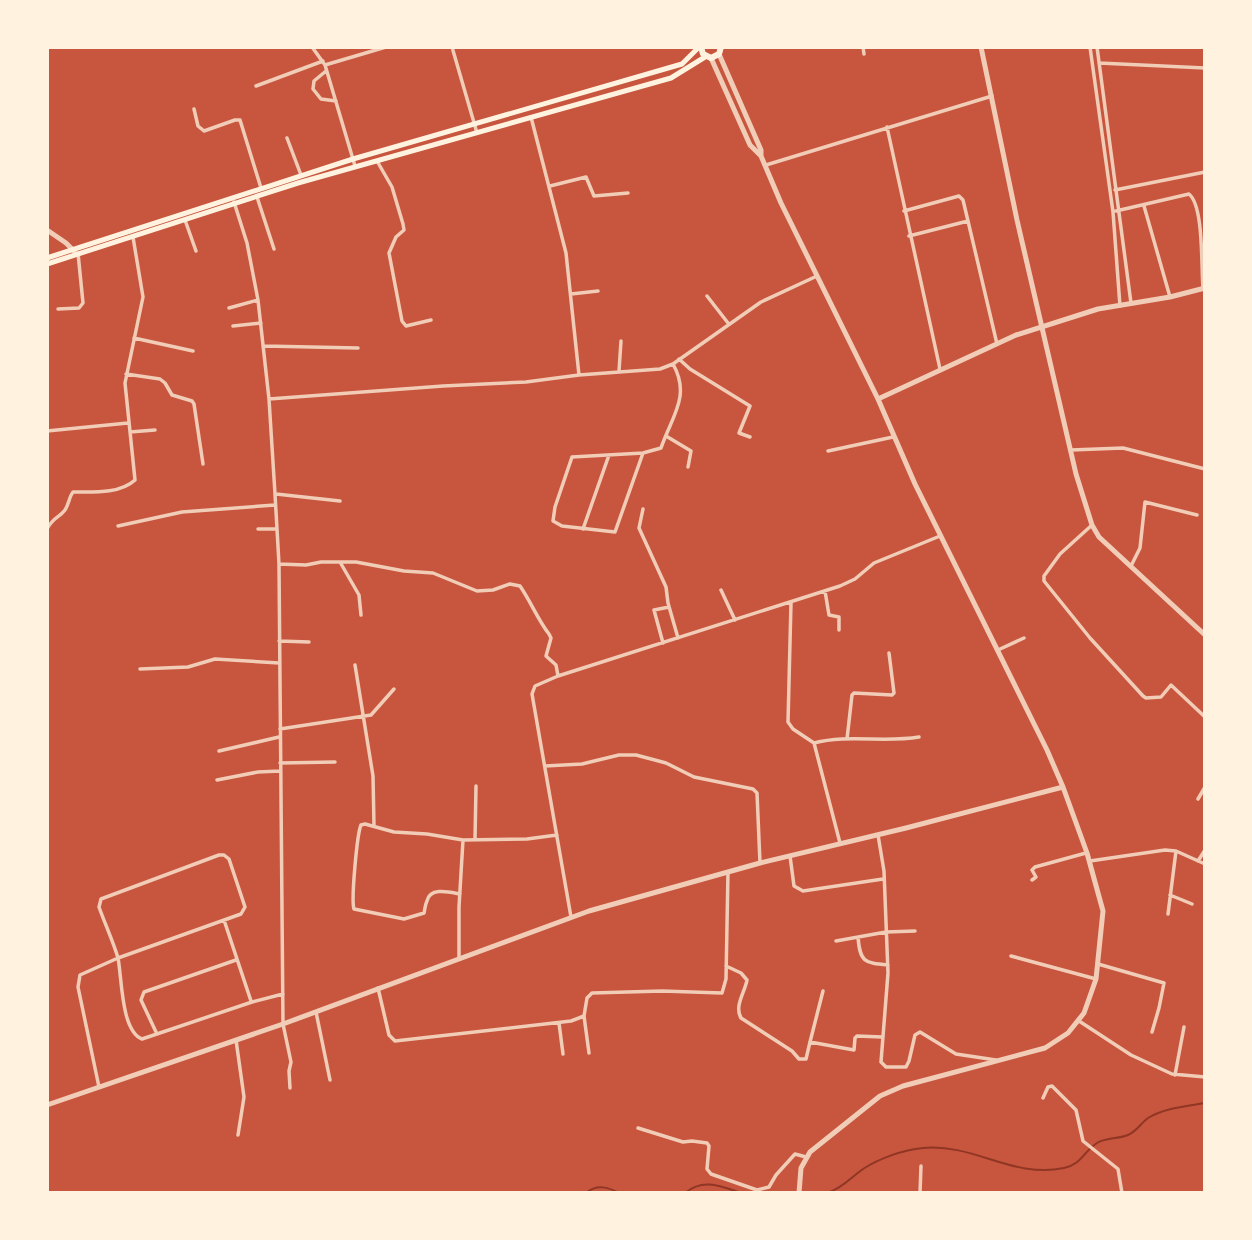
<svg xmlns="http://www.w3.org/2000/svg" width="1252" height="1240" font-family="'Exo 2',sans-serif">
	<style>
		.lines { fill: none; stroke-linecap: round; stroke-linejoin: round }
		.stream { stroke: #8f3625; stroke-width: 2 }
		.minor { stroke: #f1ccb7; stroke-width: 3.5 }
		.tertiary { stroke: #f1ccb7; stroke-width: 5 }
		.secondary { stroke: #fff3e0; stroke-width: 5 }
		.trunk { stroke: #fff3e0; stroke-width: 6 }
	</style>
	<rect width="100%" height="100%" fill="#c8553d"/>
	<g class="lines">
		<path class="stream" d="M586 1193C597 1184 608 1187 619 1193
			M685 1193C703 1178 720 1186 741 1193
			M828 1193C845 1186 849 1179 863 1169 880 1158 903 1150 923 1148 974 1143 1013 1179 1064 1168 1082 1164 1083 1152 1097 1143 1106 1137 1119 1139 1128 1135 1137 1131 1141 1123 1148 1118 1164 1108 1187 1106 1205 1103"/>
		<path class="minor" d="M312 47 325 65 355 166
			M452 47 477 133
			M863 47 864 54
			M1090 47 1113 212 1120 306
			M1097 47 1131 303
			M1099 63 1205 68
			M325 65 386 47
			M326 71 314 81 313 89 321 99 336 101
			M256 86 323 61
			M194 109 198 126 204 131 235 120H240L261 188
			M531 117 566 253 579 375
			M887 127 940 369
			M287 138 301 175
			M377 161 392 187 403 224 404 230 396 237 389 253 402 321 406 326 431 320
			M766 165 992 96
			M550 186 586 177 594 196 628 193
			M1115 190 1205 172
			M257 197 274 249
			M234 202 247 243 258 300 269 399 275 494 279 564 283 1024 291 1062 289 1071 290 1088
			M1144 206 1170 297
			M904 211 959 196 963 200 968 221
			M1116 211 1189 194C1204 206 1201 267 1203 288
			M185 220 196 251
			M909 236 968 221 997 344
			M571 294 598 291
			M707 296 728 323
			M229 308 258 300
			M58 309 79 308 83 303 78 253
			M233 326 261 323
			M134 338 193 351
			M264 346 358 348
			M679 359 690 369 750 406 739 433 750 437
			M619 371 621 341
			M126 374 160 379 165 383 172 395 192 401 194 404 203 464
			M269 399 443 386 526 382 579 375 660 369 673 364 761 302 817 276
			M47 431 128 423
			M130 432 155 430
			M666 436 691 451 688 467
			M1071 450 1123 448 1205 469
			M828 451 893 437
			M643 453 615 532 562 526 553 521 555 507 572 457 643 453 661 448C672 416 691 396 673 364
			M276 494 340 501
			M643 509 639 528 666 587 668 603 678 638
			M1092 525 1060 554 1044 576V581L1090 638 1143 696 1146 698 1161 697 1171 685 1205 717
			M118 526 182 512 275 505
			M47 529C53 517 59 518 65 510 69 504 69 497 73 492 93 492 120 494 135 480L125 383 143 297 133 237
			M258 529H276
			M583 529 609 455
			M340 562 359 595 361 615
			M279 564 306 565 321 562H356L404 571 433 573 477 591 493 590 510 584 520 586C531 602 538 620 549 634L551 638 546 656 556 665 558 676
			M1131 566 1140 548 1145 502 1197 515
			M721 590 735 620
			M825 591 829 615 839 617V630
			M791 603 788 722 793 729 814 743 840 843
			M279 641 309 642
			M663 643 654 610 669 607
			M998 650 1024 638
			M355 665 373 776 374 826
			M140 669 188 667 215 659 279 663
			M280 729 371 715 394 689
			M847 739 852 695 854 693 892 695 894 693 889 653
			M814 743C848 734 884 743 919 737
			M219 751 279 737
			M280 763 335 762
			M545 766 582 764 619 755H636L666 763 694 777 753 789 757 793 760 863
			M217 780 258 772 280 771
			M1198 799 1205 787
			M878 835 884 871 888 973 881 1062 886 1067H906L909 1061 915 1035 920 1032 956 1054 996 1060
			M475 840 476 786
			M790 856 794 886 803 891 883 879
			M1090 861 1165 850 1176 851 1205 864
			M1198 861 1205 850
			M1032 880 1036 877 1032 870 1035 867 1086 853
			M460 894C449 892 430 887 427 901 425 905 425 909 424 913L404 919 354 909C351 900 357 834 361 825L365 824 394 832 427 834 463 840 527 839 557 835
			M1170 895 1192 904
			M1168 914 1176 851
			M571 917 532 694 535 686 558 676 840 586 855 579 874 563 940 536
			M224 920 251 1001
			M858 937C860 962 864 963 888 965
			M836 941 886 932 915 931
			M1011 956 1096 979
			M459 958V907L463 840
			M1098 964 1164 983 1159 1008 1152 1032
			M726 966 741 973 747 980C745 992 734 1006 741 1018L792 1051 799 1059H806L810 1042 854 1050 855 1038 857 1036 882 1037
			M378 988 389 1035 395 1041 571 1021 584 1016 587 998 592 993 662 991 722 993 726 979 728 872
			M316 1012 330 1080
			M584 1016 589 1053
			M1079 1021 1131 1055 1172 1074 1205 1077
			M559 1023 563 1054
			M156 1032 141 1000 144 992 236 960
			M236 1040 244 1097 238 1135
			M810 1042 823 991
			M1175 1075 1184 1027
			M99 1087 78 987 80 975 118 958 241 914 245 907 229 859 224 855H219L101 899 99 907C105 924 113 941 118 958 122 978 121 1031 142 1039L252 1002 283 994
			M1043 1098 1048 1087 1052 1086 1076 1110 1083 1141 1118 1169 1122 1193
			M638 1128 683 1142 692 1141 707 1143 709 1146 707 1169 711 1174 757 1190 769 1187 776 1175 795 1154 806 1157
			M920 1193 921 1166"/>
		<path class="tertiary" d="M981 47 1017 220 1076 474 1092 525 1099 537 1205 635
			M719 54 761 150V156L781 203 878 399 915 484 1047 750 1063 787 1087 853 1103 911 1096 979 1084 1013 1068 1033 1045 1048 903 1086 880 1096 810 1152 801 1168 799 1193
			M711 58 750 145 761 156
			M47 230 66 243 74 251
			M878 399 1016 335 1098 309 1170 297 1205 288
			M47 1105 283 1024 589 911 760 863 906 828 1063 787"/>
		<path class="secondary" d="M47 258 353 159 682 64 699 47
			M47 264 298 183 671 78 705 57"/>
		<path class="trunk" d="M701 47 703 54 711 58 719 54 721 47"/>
	</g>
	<rect width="1252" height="1240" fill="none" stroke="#fff3e0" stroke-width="98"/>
</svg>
